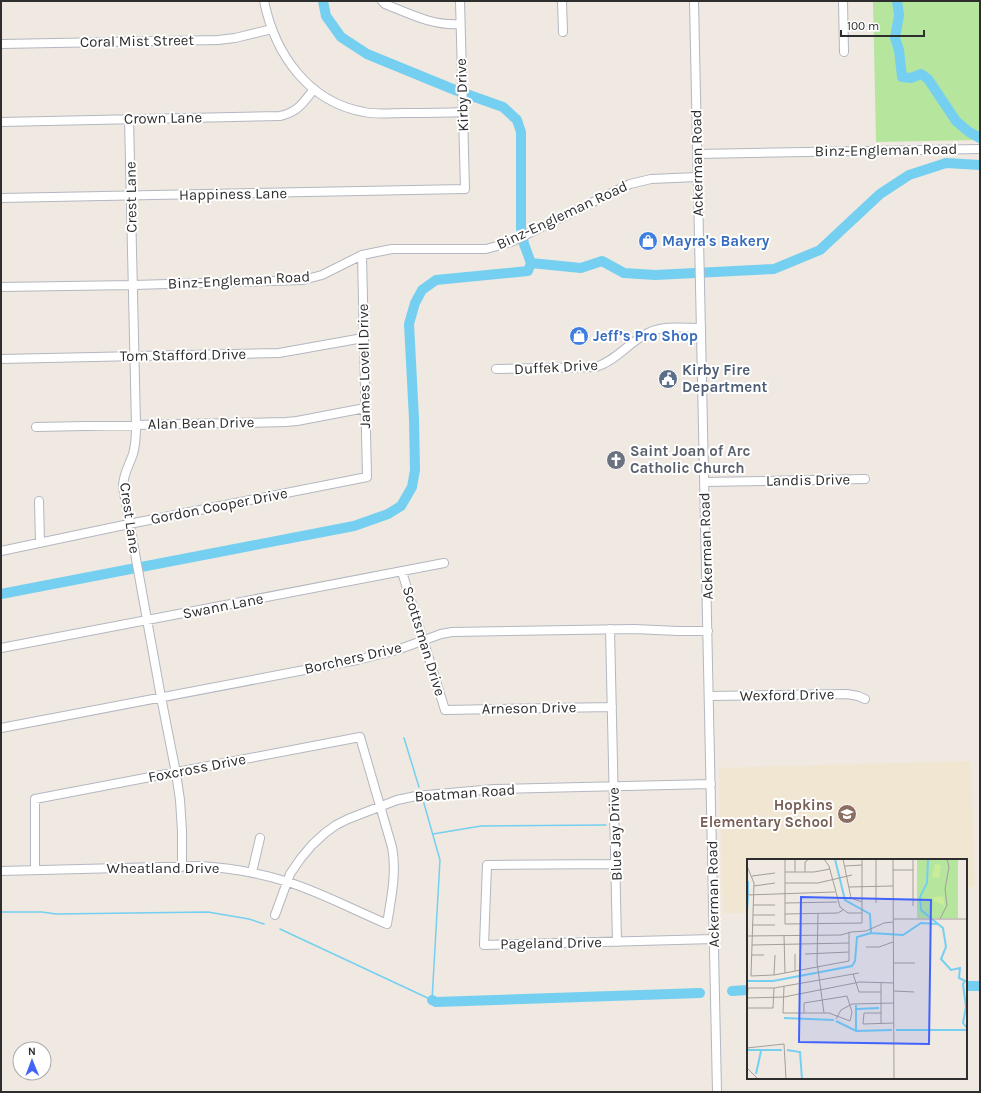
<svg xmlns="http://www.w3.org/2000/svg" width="981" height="1093" viewBox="0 0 981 1093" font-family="Karla,sans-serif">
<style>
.education{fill:#f0e6d1}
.green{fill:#b6e59e}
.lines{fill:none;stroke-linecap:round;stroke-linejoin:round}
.stream{stroke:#75cff0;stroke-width:1.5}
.river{stroke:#75cff0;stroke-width:10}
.minor-casing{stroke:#b4b7c1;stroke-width:10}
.minor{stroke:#fff;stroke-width:8}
.labels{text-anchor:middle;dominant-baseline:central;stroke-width:4;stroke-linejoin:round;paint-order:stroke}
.street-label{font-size:15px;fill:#2e2e2e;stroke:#fff}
.shop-label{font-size:15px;font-weight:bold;fill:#366cbe;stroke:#fff;text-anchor:start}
.service-label{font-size:15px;font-weight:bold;fill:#4e5e75;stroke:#fff;text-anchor:start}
.worship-label{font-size:15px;font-weight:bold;fill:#5b616d;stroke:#fff;text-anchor:start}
.education-label{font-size:15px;font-weight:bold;fill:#785e54;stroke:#fff;text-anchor:end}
.inset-river{fill:none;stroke:#75cff0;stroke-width:2}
.inset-road{fill:none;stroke:#a29e99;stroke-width:1}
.view{fill:#4264fb;fill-opacity:0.15;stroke:#4264fb;stroke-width:2}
.inset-edge{fill:none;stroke:#2e2e2e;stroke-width:2}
</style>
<rect width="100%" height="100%" fill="#efe9e1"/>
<path class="education" d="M 971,761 L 975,887 L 966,887 L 966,860 L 748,860 L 748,913 L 723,913 L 719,768 Z"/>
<path class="green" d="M 873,1 L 980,1 L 980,140 L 876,142 Z"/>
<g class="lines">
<path class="stream" d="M 404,738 L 419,787
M 433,834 L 481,826 L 606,825
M 1,912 L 42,912 L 56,914 L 208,912 L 249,919 L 264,924
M 280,929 L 432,1000 L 440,860 L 423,800"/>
<path class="river" d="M 323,1 L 326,16 L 341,37 L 367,54 L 455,90 L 503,107 L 517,120 L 521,132 L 521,228 L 524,244 L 531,263 L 581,268 L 602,261 L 624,273 L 655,275 L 774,269 L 820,250 L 880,194 L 909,175 L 946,163 L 980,165
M 897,1 L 899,15 L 895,38 L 899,50 L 902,77 L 911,78 L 921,74 L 928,79 L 956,121 L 969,132 L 980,138
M 1,594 L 354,526 L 388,514 L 401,506 L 412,487 L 415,470 L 414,419 L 409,324 L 415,303 L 422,290 L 436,280 L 528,271 L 531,263
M 966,986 L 980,986
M 732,991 L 748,990
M 432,1000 L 436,1002 L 700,993"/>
<g class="minor-casing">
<path id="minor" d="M 264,1 C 275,54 308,102 364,112 C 377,115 391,113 404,113 C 423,113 443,113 462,112
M 382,1 L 385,4 C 410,14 433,26 460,24
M 562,1 L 563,32
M 694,1 L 717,1092
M 843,1 L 844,52
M 1,44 L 218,40 L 235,38 L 272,29
M 129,119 L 136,425 C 136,434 136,444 133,454 C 129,466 123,474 123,487 L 161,697 L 176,773 L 180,800 L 182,831 L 182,867
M 1,122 L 280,116 C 298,112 303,103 314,89
M 697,154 L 980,149
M 1,198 L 465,189 L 460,1
M 1,287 L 133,285 L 303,280 L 322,275 L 362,255 L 392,249 L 486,249 L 511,242 L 630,184 L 651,179 L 697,177
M 1,359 L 279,353 L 363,338
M 496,369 L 596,367 C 617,360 629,342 648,333 C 663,325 684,328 701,328
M 36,427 L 286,422 L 297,421 L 365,408
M 704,482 L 865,479
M 39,501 L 40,543
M 1,551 L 129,524 L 367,477 L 362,255
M 402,572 L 445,710 L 612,707
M 610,629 L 617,942
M 1,648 L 444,563
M 709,696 L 847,694 L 858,696 L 865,699
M 1,728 L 357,660 L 397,650 L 441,634 L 452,632 L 634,629 L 678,631 L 708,631
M 616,864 L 487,865 L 484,945 L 714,939
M 1,871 L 201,866 C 230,868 260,873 288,882 C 322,893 354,910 387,924 C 391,899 397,872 392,847 L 360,737 L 35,799 L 35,870
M 252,872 L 260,838
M 275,915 L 290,874 L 301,858 L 312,845 L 325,833 L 336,825 L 348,819 L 397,800 L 416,796 L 494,789 L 711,784"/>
</g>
<use href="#minor" class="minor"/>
</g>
<defs>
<g id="shop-disc" transform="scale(1)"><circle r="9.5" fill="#3f7fe0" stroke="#fff"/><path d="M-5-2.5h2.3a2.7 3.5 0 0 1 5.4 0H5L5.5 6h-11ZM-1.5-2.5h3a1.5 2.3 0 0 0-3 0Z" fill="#fff"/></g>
<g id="civic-disc" transform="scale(1)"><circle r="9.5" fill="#5c6f8a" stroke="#fff"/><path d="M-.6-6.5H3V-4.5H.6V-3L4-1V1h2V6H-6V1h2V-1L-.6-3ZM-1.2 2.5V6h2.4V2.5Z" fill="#fff"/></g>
<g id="church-disc" transform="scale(1)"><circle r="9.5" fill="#6b7280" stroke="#fff"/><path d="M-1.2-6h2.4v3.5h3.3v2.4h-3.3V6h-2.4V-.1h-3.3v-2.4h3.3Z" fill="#fff"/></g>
<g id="school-disc" transform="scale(1)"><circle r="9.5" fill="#8d6e63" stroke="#fff"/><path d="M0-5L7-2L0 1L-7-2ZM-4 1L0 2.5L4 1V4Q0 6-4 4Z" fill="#fff"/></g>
</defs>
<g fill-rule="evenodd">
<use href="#shop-disc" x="648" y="241"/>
<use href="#shop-disc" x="579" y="336"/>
<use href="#civic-disc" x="668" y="379"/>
<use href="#church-disc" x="616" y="460"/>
<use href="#school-disc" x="847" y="814"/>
</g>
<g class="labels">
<g class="street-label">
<text transform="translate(137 41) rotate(-1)">Coral Mist Street</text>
<text transform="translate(462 95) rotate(-92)">Kirby Drive</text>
<text transform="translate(163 118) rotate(-1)">Crown Lane</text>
<text transform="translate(886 150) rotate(-1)">Binz-Engleman Road</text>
<text transform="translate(697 163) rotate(-91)">Ackerman Road</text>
<text transform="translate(233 194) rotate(-1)">Happiness Lane</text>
<text transform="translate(131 197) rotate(-91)">Crest Lane</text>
<text transform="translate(562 215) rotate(-25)">Binz-Engleman Road</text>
<text transform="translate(239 280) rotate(-3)">Binz-Engleman Road</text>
<text transform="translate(183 355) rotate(-1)">Tom Stafford Drive</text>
<text transform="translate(364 366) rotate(-91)">James Lovell Drive</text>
<text transform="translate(556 367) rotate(-3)">Duffek Drive</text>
<text transform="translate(201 423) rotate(-1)">Alan Bean Drive</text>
<text transform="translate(808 480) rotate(-1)">Landis Drive</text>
<text transform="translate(219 506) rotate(-11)">Gordon Cooper Drive</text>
<text transform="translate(130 518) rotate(82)">Crest Lane</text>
<text transform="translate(706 546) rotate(-92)">Ackerman Road</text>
<text transform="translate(223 606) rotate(-11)">Swann Lane</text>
<text transform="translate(424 641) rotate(73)">Scottsman Drive</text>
<text transform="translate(353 658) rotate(-13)">Borchers Drive</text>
<text transform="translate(787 695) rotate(-1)">Wexford Drive</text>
<text transform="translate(529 708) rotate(-1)">Arneson Drive</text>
<text transform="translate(197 768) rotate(-11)">Foxcross Drive</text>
<text transform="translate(465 793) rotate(-4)">Boatman Road</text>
<text transform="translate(615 834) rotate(-92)">Blue Jay Drive</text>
<text x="163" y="868">Wheatland Drive</text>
<text transform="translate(713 894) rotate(-91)">Ackerman Road</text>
<text transform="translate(551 943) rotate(-1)">Pageland Drive</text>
</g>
<g class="shop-label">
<text x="662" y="241">Mayra's Bakery</text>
<text x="593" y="336">Jeff’s Pro Shop</text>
</g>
<g class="service-label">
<text x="682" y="370">Kirby Fire<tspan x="682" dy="17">Department</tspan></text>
</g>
<g class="worship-label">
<text x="630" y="451">Saint Joan of Arc<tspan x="630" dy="17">Catholic Church</tspan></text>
</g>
<g class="education-label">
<text x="833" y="805">Hopkins<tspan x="833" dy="17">Elementary School</tspan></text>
</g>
</g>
<g transform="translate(747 859)">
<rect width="220" height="220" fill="#efe9e1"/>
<path d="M 170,0 L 211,0 L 211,59 L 170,59 Z" fill="#b6e59e"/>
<path d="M 188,5 L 194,6 L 192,19 L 185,18 ZM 196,37 L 198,47 L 187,42 L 186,38 Z" fill="#c9ec9a"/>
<path class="inset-river" d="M 88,0 L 98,41 L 123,55 L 124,74 L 156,76 L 174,64 L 190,65M 181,0 L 180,24 L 173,38 L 174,51 L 196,69 L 199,88 L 194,100 L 204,111 L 213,109 L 212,119 L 218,122 L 216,125 L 219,148 L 216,164 L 220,169M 1,22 L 1,36M 0,53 L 1,37M 0,122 L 26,122 L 105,107 L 108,102 L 110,78 L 124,74M 110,150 L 132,149M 37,159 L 87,161M 89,162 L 109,172 L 109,146M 149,171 L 220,171M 109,172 L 145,171M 0,191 L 35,191M 40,191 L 53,193 L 55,220M 9,215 L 14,192"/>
<path class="inset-road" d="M 38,0 L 38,65 L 115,64 L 115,0M 48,0 L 48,13M 77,0 L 82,7 L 93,48 L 101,54 L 115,54M 96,0 L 104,39 L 115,43M 129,0 L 129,44M 146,0 L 147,220M 166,0 L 166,47M 0,7 L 7,24 L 4,117 L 27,116 L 102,102 L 102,73M 98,7 L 115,6M 146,11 L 166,11M 38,13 L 67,13 L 83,10M 58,13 L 58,3 L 62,0M 5,17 L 28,14M 38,24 L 71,24 L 105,16M 7,27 L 28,24M 102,28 L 146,27M 0,36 L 88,33M 38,44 L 90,43M 6,46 L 28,46M 71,54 L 70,103 L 77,154M 38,55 L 91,54 L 96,51M 6,56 L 28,56M 146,60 L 220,60M 193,60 L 200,46 L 198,30 L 202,8 L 200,0M 5,66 L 28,66M 37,76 L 38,114M 0,77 L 94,76 L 104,73 L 119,72 L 137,64 L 146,63M 5,86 L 102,84M 119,88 L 132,88 L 146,83M 48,95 L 48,112M 58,95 L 102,93M 4,96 L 17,96M 147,104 L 168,104M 106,115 L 112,133 L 134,133M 27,116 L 28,96M 134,123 L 134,164M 37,127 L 36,154 L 82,154 L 103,162 L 105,153 L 100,137 L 57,144 L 57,154M 0,129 L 27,129 L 112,114M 147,132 L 167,133M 0,139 L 37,138 L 113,123 L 147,124M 0,145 L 1,129M 0,149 L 26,149 L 27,129M 134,154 L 117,154 L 116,165 L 147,164M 89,160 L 94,151 L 105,145 L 147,144M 0,189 L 37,185 L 39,220M 0,209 L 11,220"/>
<path class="view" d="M 54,38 L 184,41 L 182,185 L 52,183 Z"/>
<rect width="220" height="220" class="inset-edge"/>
</g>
<rect width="981" height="1093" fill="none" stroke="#2e2e2e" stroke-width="4"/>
<g transform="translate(32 1061) rotate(359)"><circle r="19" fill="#ffffff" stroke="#ababab"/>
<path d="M0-3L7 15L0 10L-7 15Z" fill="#4264fb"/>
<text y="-6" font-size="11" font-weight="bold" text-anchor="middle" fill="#2e2e2e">N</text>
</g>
<path d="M841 30v6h83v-6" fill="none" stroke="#2e2e2e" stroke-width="2"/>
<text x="847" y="30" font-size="12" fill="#2e2e2e" stroke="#ffffff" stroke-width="3" paint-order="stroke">100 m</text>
</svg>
